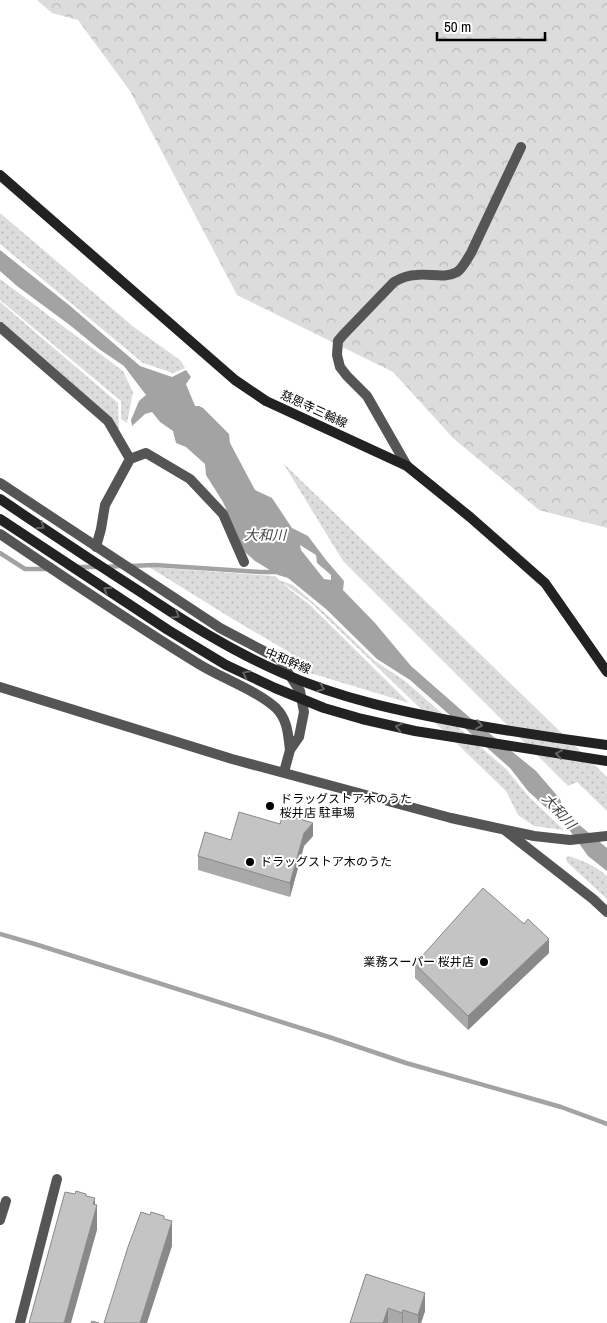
<svg xmlns="http://www.w3.org/2000/svg" width="607" height="1323" viewBox="0 0 607 1323" font-family="'Archivo Narrow','Noto Sans JP',sans-serif">
<style>
.grass{fill:url(#grass-dots)}
.forest{fill:url(#forest-crowns)}
.water{fill:#a3a3a3;fill-rule:evenodd}
.lines{fill:none;stroke-linecap:round;stroke-linejoin:round}
.stream{stroke:#a3a3a3;stroke-width:4.5}
.minor{stroke:#555;stroke-width:10}
.tertiary{stroke:#555;stroke-width:10}
.secondary{stroke:#222;stroke-width:10}
.secondary-bridge{stroke:#222;stroke-width:10}
.wall{fill:#a9a9a9}
.shaded-wall{fill:#898989}
.building{fill:#c4c4c4;stroke:#898989}
.oneway{stroke:#646464}
.poi-dot{fill:#000;stroke:#fff;stroke-width:2}
.labels{text-anchor:middle;dominant-baseline:central;stroke-width:4;stroke-linejoin:round;paint-order:stroke}
.street-label{font-size:12px;fill:#000;stroke:#fff}
.poi-label{font-size:12px;fill:#000;stroke:#fff;text-anchor:start}
.water-label{font-size:14px;font-style:italic;fill:#444;stroke:#fff}
</style>
<defs>
<pattern id="grass-dots" width="8" height="8" patternUnits="userSpaceOnUse" patternTransform="scale(1.25)"><rect width="8" height="8" fill="#dcdcdc"/><path d="M2 2h.1M6 6h.1" fill="none" stroke="#bbb" stroke-width="1.8" stroke-linecap="round"/></pattern>
<pattern id="forest-crowns" width="20" height="18" patternUnits="userSpaceOnUse" patternTransform="scale(1.25)"><rect width="20" height="18" fill="#dcdcdc"/><path d="M2 6a3 3 0 1 1 6 0M12 15a3 3 0 1 1 6 0" fill="none" stroke="#bbb"/></pattern>
</defs>
<rect width="100%" height="100%" fill="#fff"/>
<path class="grass" d="M 0,213 L 135,328 L 180,360 L 185,368 L 173,373 L 143,363 L 0,244 Z
M 0,279 L 123,371 L 133,392 L 127,423 L 121,419 L 121,401 L 0,300 Z
M 0,302 L 118,403 L 119,433 L 0,324 Z
M 283,463 L 607,777 L 607,811 L 577,782 L 568,786 L 343,561 Z
M 149,567 L 275,576 L 279,580 L 293,585 L 325,613 L 375,661 L 405,681 L 506,769 L 529,797 L 564,830 L 534,826 L 518,815 L 506,791 L 311,603 L 283,583 L 289,589 L 309,604 L 409,703 L 307,672 L 289,652 L 231,618 Z
M 568,856 C 582,860 596,866 607,876 L 607,899 L 567,862 L 566,859 Z"/>
<path class="forest" d="M 37,0 L 607,0 L 607,528 L 539,510 L 453,438 L 393,372 L 237,295 L 130,91 L 78,20 L 52,13 Z"/>
<path class="water" d="M 0,250 L 69,305 L 140,366 L 172,377 L 186,370 L 191,377 L 186,384 L 195,406 L 199,406 L 203,408 L 229,434 L 230,443 L 255,490 L 272,498 L 292,528 L 308,536 L 326,560 L 344,581 L 343,590 L 375,623 L 411,666 L 468,716 L 536,771 L 560,799 L 565,813 L 607,848 L 607,871 L 588,856 L 568,828 L 528,791 L 510,768 L 410,680 L 377,659 L 326,609 L 288,578 L 278,575 L 255,561 L 245,552 L 223,502 L 206,475 L 205,464 L 186,447 L 176,443 L 173,431 L 160,422 L 152,412 L 145,414 L 132,426 L 131,420 L 139,401 L 146,395 L 124,366 L 99,349 L 71,326 L 17,286 L 0,271 ZM 300,545 L 316,555 L 317,563 L 331,575 L 331,580 L 324,579 L 301,550 Z"/>
<g class="lines">
<path class="stream" d="M 0,553 L 25,569 L 47,569
M 129,566 L 155,565 L 261,572 L 276,572
M 77,567 L 97,567
M 104,567 L 122,566
M 0,934 L 38,945 L 332,1038 L 406,1063 L 561,1107 L 607,1124"/>
<path class="minor" d="M 0,327 L 108,421 L 130,459 L 105,505 L 101,529 L 96,547
M 130,459 L 146,453 L 190,479 L 223,514 L 244,562
M 407,466 L 367,396 L 347,376 L 340,367 L 337,355 L 338,341 L 343,335 L 394,282 C 401,278 408,275 416,275 C 429,273 445,279 457,272 C 463,268 467,259 471,253 L 521,147
M 0,483 L 220,628 L 279,659 L 300,691 L 304,712 L 299,737 L 290,750 L 284,772
M 0,534 C 65,578 130,622 197,663 C 221,678 256,690 276,708 C 288,720 288,735 290,750
M 506,831 L 593,899 L 607,912
M 0,1220 L 6,1201
M 20,1323 L 57,1179"/>
<path class="tertiary" d="M 0,687 L 232,759 L 451,818 L 534,836 L 570,840 L 607,836"/>
<path class="secondary" d="M 0,175 L 235,380 L 266,401 L 407,466 L 470,517 L 545,583 L 607,672"/>
<path class="secondary-bridge" d="M 0,499 C 46,530 92,561 139,591 C 184,621 230,650 280,672 C 340,699 404,712 469,724 C 515,732 561,739 607,745
M 0,519 L 168,630 L 226,665 L 275,688 L 324,708 L 362,719 L 415,731 L 607,761"/>
</g>
<path class="wall" d="M 313,836 L 304,846 L 290,897 L 198,870 L 198,856 L 231,840 Z
M 549,953 L 468,1030 L 415,978 L 415,964 Z
M 366,1274 L 425,1311 L 421,1323 L 350,1323 Z"/>
<path class="shaded-wall" d="M 313,823 L 313,836 L 304,846 L 290,897 L 290,883 L 304,833 Z
M 549,939 L 549,953 L 468,1030 L 468,1016 Z
M 95,1198 L 95,1210 L 97,1205 L 97,1230 L 71,1323 L 64,1323 Z
M 172,1221 L 172,1246 L 147,1323 L 140,1323 Z
M 425,1293 L 425,1311 L 421,1323 L 418,1323 L 418,1315 Z
M 388,1308 L 388,1323 L 383,1323 Z
M 403,1310 L 403,1323 L 402,1323 L 402,1313 Z"/>
<path class="building" d="M 239,812 L 280,824 L 283,814 L 313,823 L 304,833 L 290,883 L 198,856 L 205,832 L 231,840 Z
M 483,888 L 524,924 L 528,919 L 549,939 L 468,1016 L 415,964 Z
M 76,1191 L 86,1194 L 86,1196 L 95,1198 L 93,1204 L 97,1205 L 64,1323 L 29,1323 L 65,1192 L 75,1194 Z
M 141,1212 L 150,1215 L 151,1212 L 164,1216 L 164,1219 L 172,1221 L 140,1323 L 104,1323 L 128,1247 Z
M 366,1274 L 425,1293 L 418,1315 L 403,1310 L 402,1313 L 388,1308 L 383,1323 L 350,1323 Z
M 92,1321 L 99,1323 L 91,1323 Z"/>
<defs><path id="oneway-chevron" d="M-2-3.5L2.5 0L-2 3.5" fill="none" stroke-width="1.6" stroke-linecap="round" stroke-linejoin="round" transform="scale(1.25)"/></defs>
<g class="oneway">
<use href="#oneway-chevron" transform="translate(41 526) rotate(34)"/>
<use href="#oneway-chevron" transform="translate(107 590) rotate(-147)"/>
<use href="#oneway-chevron" transform="translate(176 615) rotate(32)"/>
<use href="#oneway-chevron" transform="translate(246 674) rotate(-154)"/>
<use href="#oneway-chevron" transform="translate(321 688) rotate(21)"/>
<use href="#oneway-chevron" transform="translate(479 725) rotate(10)"/>
<use href="#oneway-chevron" transform="translate(399 727) rotate(-167)"/>
<use href="#oneway-chevron" transform="translate(559 754) rotate(-172)"/>
</g>
<g class="poi-dot">
<circle cx="270" cy="806" r="5"/>
<circle cx="250" cy="862" r="5"/>
<circle cx="484" cy="962" r="5"/>
</g>
<g class="labels">
<g class="street-label">
<text transform="translate(314 409) rotate(25)">慈恩寺三輪線</text>
<text transform="translate(288 661) rotate(23)">中和幹線</text>
</g>
<g class="poi-label">
<text x="280" y="799">ドラッグストア木のうた<tspan x="280" dy="14">桜井店 駐車場</tspan></text>
<text x="260" y="862">ドラッグストア木のうた</text>
<text x="474" y="962" text-anchor="end">業務スーパー 桜井店</text>
</g>
<g class="water-label">
<text x="265" y="535">大和川</text>
<text transform="translate(559 811) rotate(48)">大和川</text>
</g>
</g>
<path d="M437 32v8h108v-8" fill="none" stroke="#000000" stroke-width="2.5"/>
<text x="444" y="32" font-size="15" fill="#000000" stroke="#ffffff" stroke-width="4" paint-order="stroke">50 m</text>
</svg>
